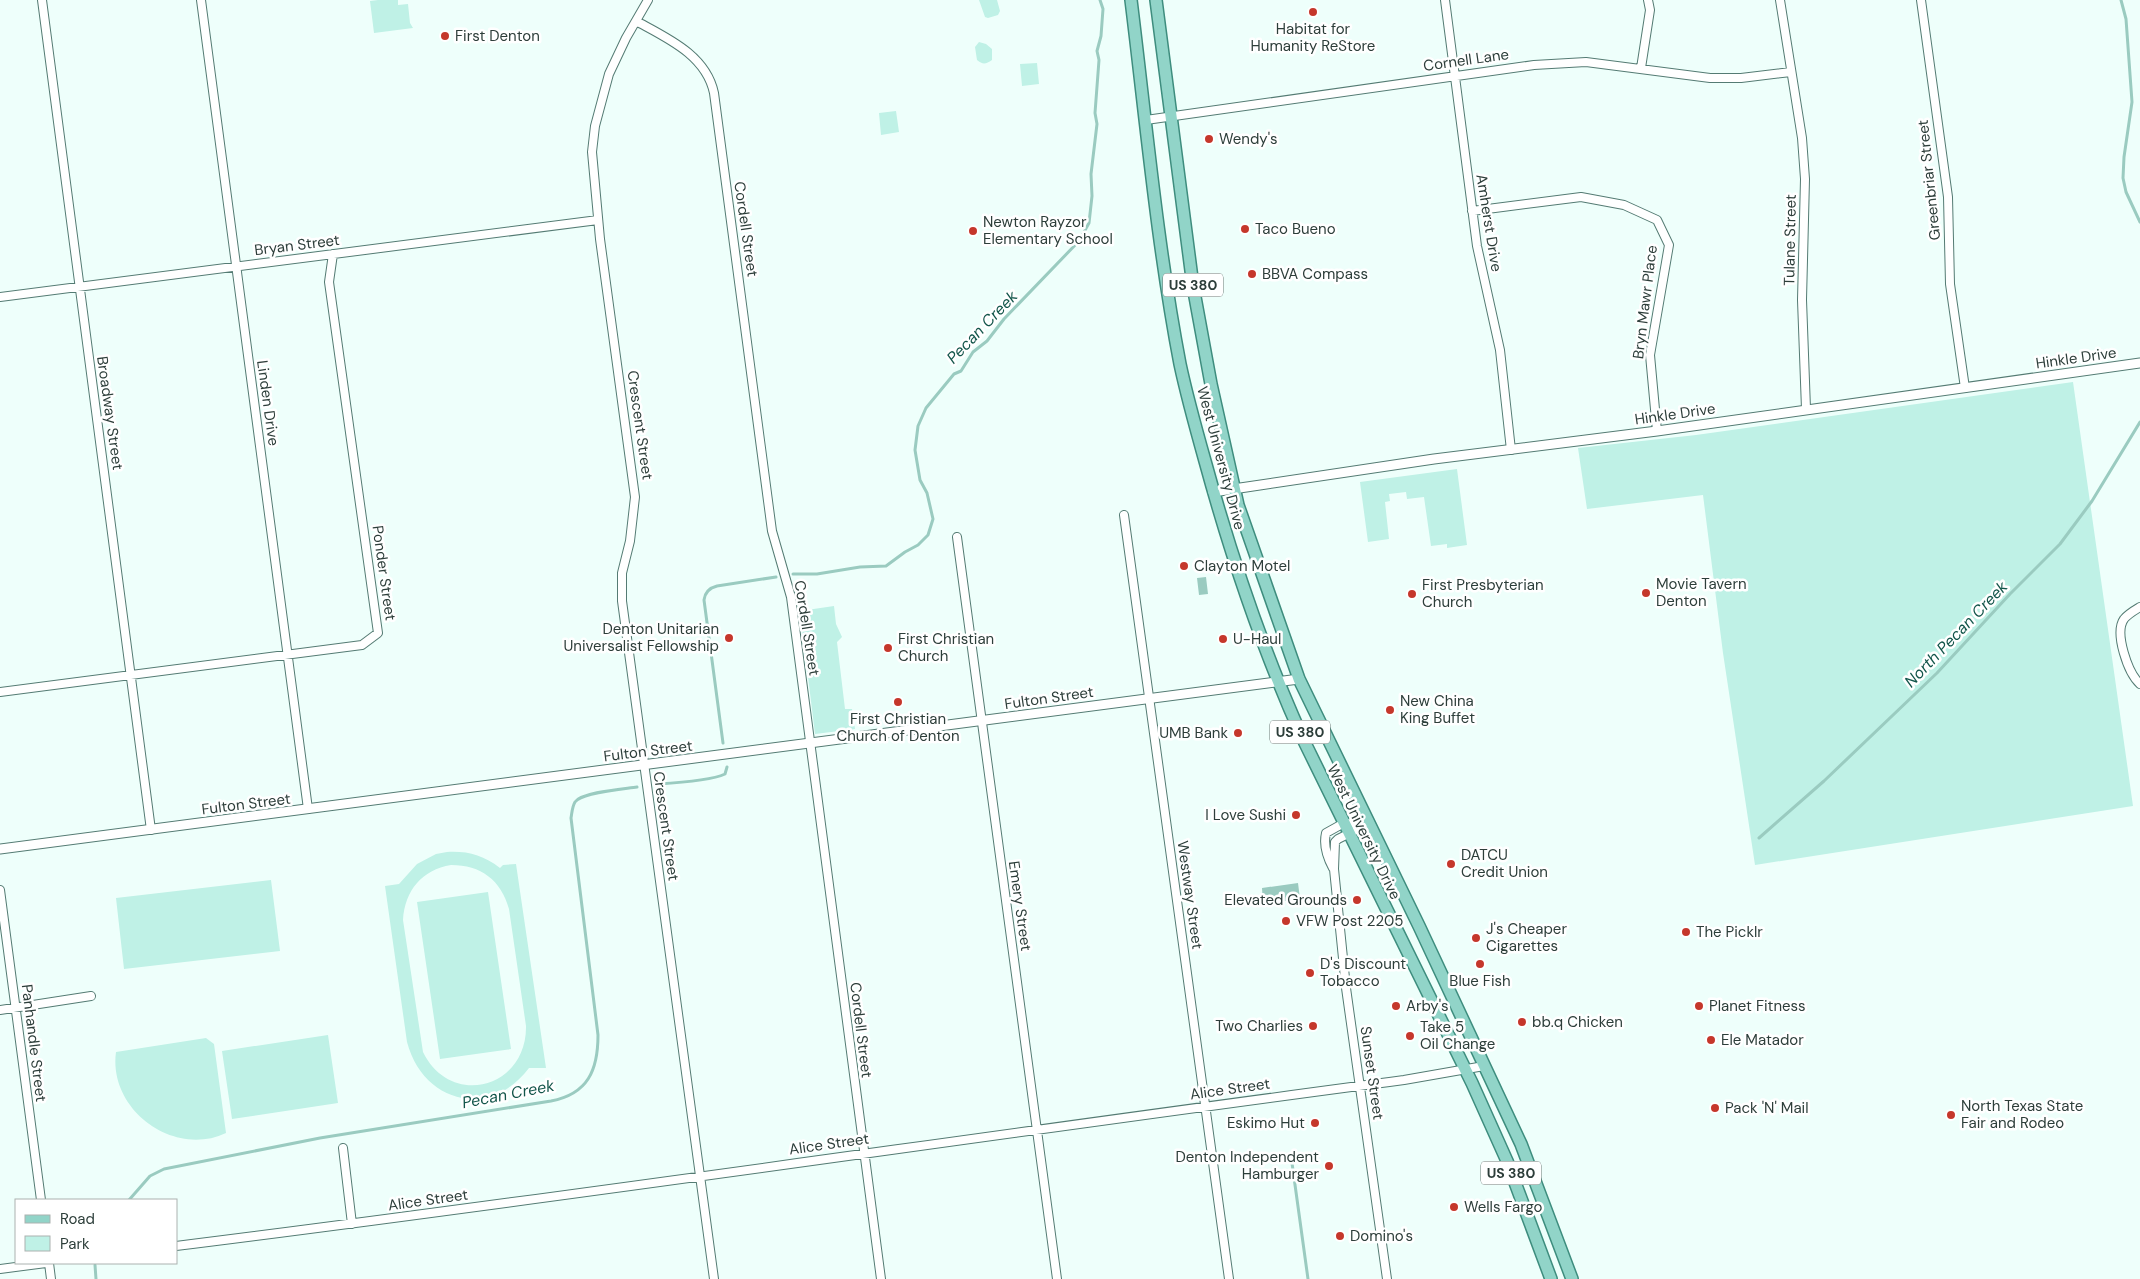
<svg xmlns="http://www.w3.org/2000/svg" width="2140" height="1279" viewBox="0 0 2140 1279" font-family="'DM Sans',sans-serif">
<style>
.green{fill:#bff1e6;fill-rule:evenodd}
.water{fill:#9acbc0}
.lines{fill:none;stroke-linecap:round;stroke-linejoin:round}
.stream{stroke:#9acbc0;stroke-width:3}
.minor-casing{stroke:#547b73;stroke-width:10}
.tertiary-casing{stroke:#547b73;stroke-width:11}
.primary-casing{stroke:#3e8d7e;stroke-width:14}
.minor{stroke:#fff;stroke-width:8}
.tertiary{stroke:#fff;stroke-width:9}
.primary{stroke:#91d4c8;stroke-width:11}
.poi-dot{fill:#c5372b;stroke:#fff;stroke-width:2}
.labels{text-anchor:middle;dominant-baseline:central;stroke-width:5;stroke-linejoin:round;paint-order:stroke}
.shield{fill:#fff;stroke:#6c7875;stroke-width:1}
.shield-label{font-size:14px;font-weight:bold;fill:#2d3e3a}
.poi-label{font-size:15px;fill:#2d3e3a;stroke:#fff;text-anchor:start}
.street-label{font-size:15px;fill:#2d3e3a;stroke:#fff}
.water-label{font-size:16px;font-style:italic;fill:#12554a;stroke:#fff}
</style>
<rect width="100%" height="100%" fill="#eefffb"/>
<path class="green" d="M 378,0 L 398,0 L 398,5 L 408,4 L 410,23 L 413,28 L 374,33 L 370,1 Z
M 979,0 L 997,0 L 1000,11 L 998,15 L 988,18 L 985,17 Z
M 979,42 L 986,44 L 992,49 L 992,60 C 986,64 983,65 977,60 L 975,47 Z
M 1037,63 L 1039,84 L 1022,86 L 1020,64 Z
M 896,111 L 899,132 L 881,135 L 879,113 Z
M 2073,382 L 2133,806 L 1755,865 L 1723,653 L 1703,495 L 1587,509 L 1578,448 L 1696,435 Z
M 1457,469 L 1467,545 L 1447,548 L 1447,544 L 1431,546 L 1424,497 L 1407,499 L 1406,492 L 1389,494 L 1390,501 L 1385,502 L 1389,539 L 1368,542 L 1360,482 Z
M 834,606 L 836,624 L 842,637 L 837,642 L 845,709 L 852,709 L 855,729 L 815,734 L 800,611 Z
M 447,852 C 468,851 483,855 500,868 L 503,865 L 516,864 L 546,1068 L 529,1068 C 490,1120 423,1103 407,1042 L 385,886 L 399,884 L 417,864 L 436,854 ZM 451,865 C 481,865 501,880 509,909 L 526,1026 C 527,1088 451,1109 423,1052 L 403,920 C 405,890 422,870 451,865 Z
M 271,880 L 280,951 L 124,969 L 116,898 Z
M 488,892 L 511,1049 L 440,1059 L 417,902 Z
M 328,1035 L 338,1103 L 232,1119 L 222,1051 Z
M 206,1038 L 214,1044 L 226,1133 C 174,1158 108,1110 116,1052 Z"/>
<path class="water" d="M 1206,577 L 1208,594 L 1199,595 L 1197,578 Z
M 1298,883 L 1300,899 L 1263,904 L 1262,888 Z"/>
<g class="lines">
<path class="stream" d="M 2121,0 L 2126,19 L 2132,102 L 2124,157 L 2123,178 L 2126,192 L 2140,222
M 793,574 L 817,574 L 860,567 L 886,566 L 905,552 L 918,545 L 928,535 L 933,519 L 927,493 L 920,480 L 915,450 L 918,426 L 926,408 L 954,374 L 961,371 L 973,352 L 987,341 L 1004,319 L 1079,241 L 1089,223 L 1092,196 L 1091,174 L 1097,124 L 1095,113 L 1099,60 L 1097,51 L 1101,36 L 1103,9 L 1100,0
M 723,743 L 704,600 C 705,592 709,588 717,586 L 776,577
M 658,784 C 675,783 710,781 725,774 L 727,767
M 1759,838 L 1824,781 L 1937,673 L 2010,594 L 2060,544 L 2092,501 L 2140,422
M 1299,1158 L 1294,1159 L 1292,1163 L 1308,1279
M 129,1200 L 150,1176 L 164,1169 L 320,1138 L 551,1101 C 588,1094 598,1070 598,1035 L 571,818 C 572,813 572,807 575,802 C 582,792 624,789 637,787
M 95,1265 L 96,1279"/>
<g class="minor-casing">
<path id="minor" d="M 42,0 L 151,830
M 201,0 L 308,809
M 648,0 L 626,38 L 609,74 L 595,126 L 592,152 L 600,239 L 635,497 L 630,541 L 622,573 L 622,601 L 714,1279
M 1445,0 L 1477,246 L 1500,350 L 1511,450
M 1780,0 L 1802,138 L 1805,179 L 1802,300 L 1806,409
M 1921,0 L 1948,197 L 1950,284 L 1965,388
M 636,21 C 667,38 706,55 714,93 L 772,531 L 791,597 L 881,1279
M 1641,68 L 1650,10 L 1648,0
M 1146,120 L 1534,65 L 1586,62 L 1710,78 L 1741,78 L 1791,72
M 1472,211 L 1581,197 L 1624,205 L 1657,220 L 1669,245 L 1650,355 L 1657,431
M 0,297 L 598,220
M 1124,515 L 1229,1279
M 957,537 L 1057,1279
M 2140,607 C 2135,610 2128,614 2124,619 C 2114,633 2128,673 2140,684
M 0,692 L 362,645 L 378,633 L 329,282 L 333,254
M 1368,824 L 1338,839 L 1335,842 L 1334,869 L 1346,988 L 1387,1279
M 1333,868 C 1327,857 1323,846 1326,833 L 1344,823 L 1365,824
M 0,890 L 41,1200
M 0,1010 L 91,996
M 343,1148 L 352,1224
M 176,1246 C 586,1195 994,1134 1404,1080 L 1484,1066
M 49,1263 L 51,1279
M 0,1269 L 46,1263"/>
</g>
<g class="tertiary-casing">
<path id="tertiary" d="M 1213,492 L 1434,459 L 1657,431 L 2140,363
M 0,849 L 1299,679"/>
</g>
<g class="primary-casing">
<path id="primary" d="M 1131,0 C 1146,121 1157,244 1180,364 C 1187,397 1196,429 1205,461 C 1231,556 1262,649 1303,739 L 1472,1083 L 1507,1161 L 1551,1279
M 1156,0 L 1193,286 L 1211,384 L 1238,505 L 1299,679 L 1419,926 L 1521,1144 L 1572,1279"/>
</g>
<use href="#minor" class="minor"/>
<use href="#tertiary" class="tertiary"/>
<use href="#primary" class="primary"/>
</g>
<g class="poi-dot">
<circle cx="1313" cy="12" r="5"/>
<circle cx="445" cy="36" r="5"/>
<circle cx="1209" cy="139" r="5"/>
<circle cx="1245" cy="229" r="5"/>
<circle cx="973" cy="231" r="5"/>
<circle cx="1252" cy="274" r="5"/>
<circle cx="1184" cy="566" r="5"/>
<circle cx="1646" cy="593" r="5"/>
<circle cx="1412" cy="594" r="5"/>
<circle cx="729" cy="638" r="5"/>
<circle cx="1223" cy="639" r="5"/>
<circle cx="888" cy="648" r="5"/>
<circle cx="898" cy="702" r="5"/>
<circle cx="1390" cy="710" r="5"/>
<circle cx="1238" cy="733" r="5"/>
<circle cx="1296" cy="815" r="5"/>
<circle cx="1451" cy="864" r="5"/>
<circle cx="1357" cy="900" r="5"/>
<circle cx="1286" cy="921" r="5"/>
<circle cx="1686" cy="932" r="5"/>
<circle cx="1476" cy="938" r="5"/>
<circle cx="1480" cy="964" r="5"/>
<circle cx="1310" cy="973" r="5"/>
<circle cx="1396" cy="1006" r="5"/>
<circle cx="1699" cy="1006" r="5"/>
<circle cx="1522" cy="1022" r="5"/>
<circle cx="1313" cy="1026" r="5"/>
<circle cx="1410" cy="1036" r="5"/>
<circle cx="1711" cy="1040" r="5"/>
<circle cx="1715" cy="1108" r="5"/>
<circle cx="1951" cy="1115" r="5"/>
<circle cx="1315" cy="1123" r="5"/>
<circle cx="1329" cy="1166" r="5"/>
<circle cx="1454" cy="1207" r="5"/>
<circle cx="1340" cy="1236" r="5"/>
</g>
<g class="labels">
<g class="shield">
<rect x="1163" y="273.5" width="60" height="23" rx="4"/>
<rect x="1270" y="720.5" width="60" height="23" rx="4"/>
<rect x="1481" y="1161.5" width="60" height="23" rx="4"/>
</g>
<g class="shield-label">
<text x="1193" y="285">US 380</text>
<text x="1300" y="732">US 380</text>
<text x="1511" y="1173">US 380</text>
</g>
<g class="poi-label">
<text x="1313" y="29" text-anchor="middle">Habitat for<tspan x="1313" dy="17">Humanity ReStore</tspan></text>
<text x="455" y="36">First Denton</text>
<text x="1219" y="139">Wendy's</text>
<text x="983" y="222">Newton Rayzor<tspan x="983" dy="17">Elementary School</tspan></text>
<text x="1255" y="229">Taco Bueno</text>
<text x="1262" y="274">BBVA Compass</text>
<text x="1194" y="566">Clayton Motel</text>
<text x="1656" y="584">Movie Tavern<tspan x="1656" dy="17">Denton</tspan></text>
<text x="1422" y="585">First Presbyterian<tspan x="1422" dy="17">Church</tspan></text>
<text x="719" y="629" text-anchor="end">Denton Unitarian<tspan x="719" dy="17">Universalist Fellowship</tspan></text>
<text x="898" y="639">First Christian<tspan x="898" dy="17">Church</tspan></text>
<text x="1233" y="639">U-Haul</text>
<text x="1400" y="701">New China<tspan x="1400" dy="17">King Buffet</tspan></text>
<text x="898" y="719" text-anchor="middle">First Christian<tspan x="898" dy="17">Church of Denton</tspan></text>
<text x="1228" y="733" text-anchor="end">UMB Bank</text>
<text x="1286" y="815" text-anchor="end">I Love Sushi</text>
<text x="1461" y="855">DATCU<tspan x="1461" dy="17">Credit Union</tspan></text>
<text x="1347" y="900" text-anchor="end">Elevated Grounds</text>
<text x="1296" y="921">VFW Post 2205</text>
<text x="1486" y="929">J's Cheaper<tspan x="1486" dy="17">Cigarettes</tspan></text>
<text x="1696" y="932">The Picklr</text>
<text x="1320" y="964">D's Discount<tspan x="1320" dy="17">Tobacco</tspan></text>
<text x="1480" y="981" text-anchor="middle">Blue Fish</text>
<text x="1406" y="1006">Arby's</text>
<text x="1709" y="1006">Planet Fitness</text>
<text x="1532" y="1022">bb.q Chicken</text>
<text x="1303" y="1026" text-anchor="end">Two Charlies</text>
<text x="1420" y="1027">Take 5<tspan x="1420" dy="17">Oil Change</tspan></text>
<text x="1721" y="1040">Ele Matador</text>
<text x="1961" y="1106">North Texas State<tspan x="1961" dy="17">Fair and Rodeo</tspan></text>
<text x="1725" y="1108">Pack 'N' Mail</text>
<text x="1305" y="1123" text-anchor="end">Eskimo Hut</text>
<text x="1319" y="1157" text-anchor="end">Denton Independent<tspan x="1319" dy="17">Hamburger</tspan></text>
<text x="1464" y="1207">Wells Fargo</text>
<text x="1350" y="1236">Domino's</text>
</g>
<g class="street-label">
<text transform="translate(1466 60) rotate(-8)">Cornell Lane</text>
<text transform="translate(1929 180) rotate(-96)">Greenbriar Street</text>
<text transform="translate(1489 223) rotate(81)">Amherst Drive</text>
<text transform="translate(746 229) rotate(82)">Cordell Street</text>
<text transform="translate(1790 240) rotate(-89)">Tulane Street</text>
<text transform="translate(297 245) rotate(-7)">Bryan Street</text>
<text transform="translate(1645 302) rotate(-83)">Bryn Mawr Place</text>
<text transform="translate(2076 358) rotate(-8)">Hinkle Drive</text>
<text transform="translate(268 403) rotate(82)">Linden Drive</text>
<text transform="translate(110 413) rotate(82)">Broadway Street</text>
<text transform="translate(1675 414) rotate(-8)">Hinkle Drive</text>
<text transform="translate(640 425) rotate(82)">Crescent Street</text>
<text transform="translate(1221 458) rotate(75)">West University Drive</text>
<text transform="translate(384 573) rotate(82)">Ponder Street</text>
<text transform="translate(807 628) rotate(81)">Cordell Street</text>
<text transform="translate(1049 698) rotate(-8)">Fulton Street</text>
<text transform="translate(648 751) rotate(-7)">Fulton Street</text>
<text transform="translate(246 804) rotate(-7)">Fulton Street</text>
<text transform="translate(666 826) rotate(82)">Crescent Street</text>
<text transform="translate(1364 832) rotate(64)">West University Drive</text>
<text transform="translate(1190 895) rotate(82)">Westway Street</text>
<text transform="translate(1020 906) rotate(82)">Emery Street</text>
<text transform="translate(861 1030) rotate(83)">Cordell Street</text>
<text transform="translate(34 1043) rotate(83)">Panhandle Street</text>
<text transform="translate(1372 1073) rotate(82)">Sunset Street</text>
<text transform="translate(1230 1089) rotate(-8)">Alice Street</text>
<text transform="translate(829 1144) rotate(-8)">Alice Street</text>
<text transform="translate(428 1200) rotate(-8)">Alice Street</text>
</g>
<g class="water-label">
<text transform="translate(982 327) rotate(-46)">Pecan Creek</text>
<text transform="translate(1956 634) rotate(-46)">North Pecan Creek</text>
<text transform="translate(508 1094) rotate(-11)">Pecan Creek</text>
</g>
</g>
<rect x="15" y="1199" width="162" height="65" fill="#ffffff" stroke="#abb2b0"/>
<rect x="25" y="1215" width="25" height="8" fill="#91d4c8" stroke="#abb2b0"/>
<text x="60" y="1224" font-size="15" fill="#2d3e3a">Road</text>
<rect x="25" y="1236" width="25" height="15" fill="#bff1e6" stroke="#abb2b0"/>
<text x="60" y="1249" font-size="15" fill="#2d3e3a">Park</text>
</svg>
